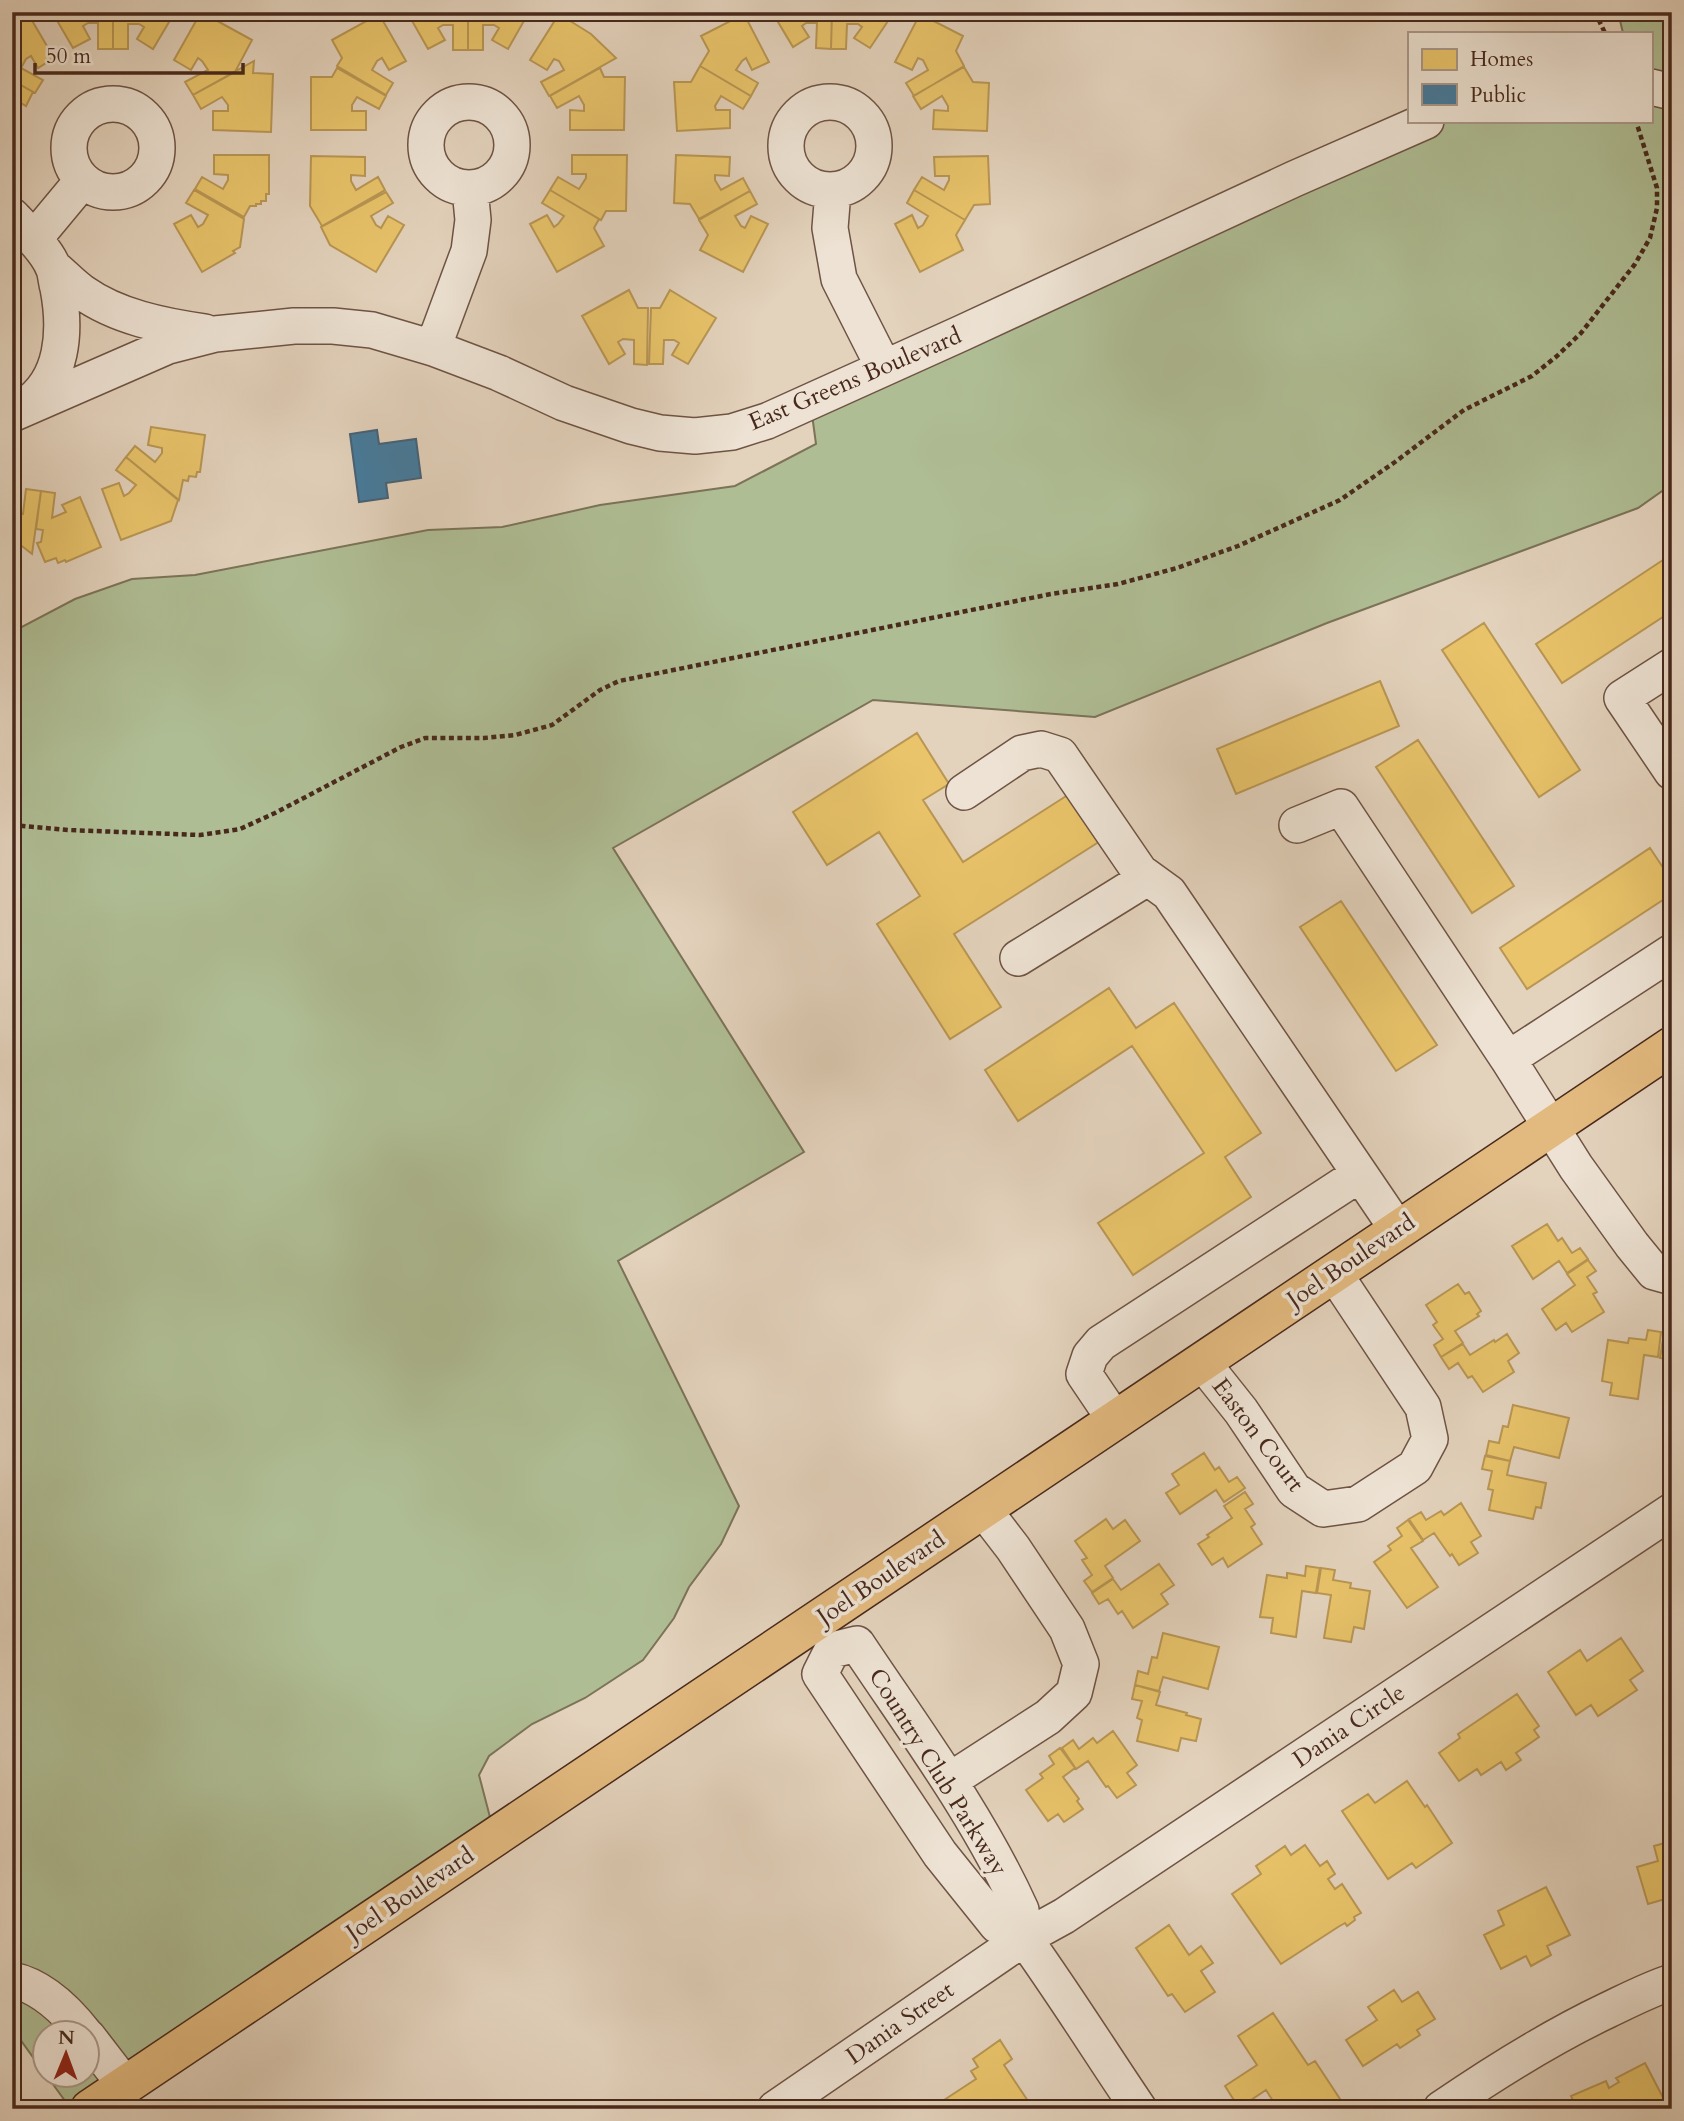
<svg xmlns="http://www.w3.org/2000/svg" width="1684" height="2121" viewBox="0 0 1684 2121" font-family="Cardo,serif">
<style>
.green{fill:#afbd94;stroke:#7c7358;stroke-width:2}
.homes{fill:#e9c46a;stroke:#b99653;stroke-width:2}
.public{fill:#457b9d;stroke:#466276;stroke-width:2}
.lines{fill:none;stroke-linecap:round;stroke-linejoin:round}
.minor-casing{stroke:#6f5344;stroke-width:38}
.major-casing{stroke:#48291c;stroke-width:41}
.path{stroke:#48291c;stroke-width:4.5;stroke-dasharray:5 3.5;stroke-linecap:butt}
.minor{stroke:#ede2d3;stroke-width:35}
.major{stroke:#e2b97e;stroke-width:38}
.labels{text-anchor:middle;dominant-baseline:central;stroke-width:7;stroke-linejoin:round;paint-order:stroke}
.street-label{font-size:24px;fill:#48291c;stroke:#ede2d3}
</style>
<rect width="100%" height="100%" fill="#e3d2bc"/>
<filter id="stains"><feTurbulence type="fractalNoise" baseFrequency=".00286" numOctaves="4"/><feColorMatrix values="0 0 0 0 .2 0 0 0 0 .09 0 0 0 0 .02 0 0 0 .5 -.17"/></filter>
<radialGradient id="worn" r=".72"><stop offset=".6" stop-color="#630" stop-opacity="0"/><stop offset="1" stop-color="#630" stop-opacity=".3"/></radialGradient>
<path class="green" d="M 1618,12 L 1672,12 L 1672,484 L 1638,508 L 1327,623 L 1095,717 L 873,700 L 613,848 L 804,1152 L 618,1261 L 739,1506 L 721,1544 L 689,1587 L 674,1618 L 643,1660 L 585,1698 L 532,1724 L 489,1756 L 479,1775 L 491,1821 L 68,2105 L 47,2076 L 88,2076 L 88,2034 L 46,2034 L 45,2074 L 12,2028 L 12,632 L 75,599 L 132,579 L 195,575 L 428,530 L 502,527 L 600,505 L 735,486 L 816,444 L 811,407 L 1418,121 L 1651,121 L 1651,33 L 1623,33 Z"/>
<path class="homes" d="M 25,12 L 27,12 L 54,58 L 38,68 L 31,56 L 26,59 L 21,68 L 43,80 L 35,93 L 12,80 L 12,20 Z
M 52,12 L 113,12 L 113,49 L 98,49 L 98,23 L 88,23 L 83,26 L 90,39 L 73,48 Z
M 113,12 L 175,12 L 153,49 L 137,39 L 144,27 L 139,24 L 128,24 L 128,49 L 113,49 Z
M 201,12 L 252,40 L 235,72 L 193,95 L 185,82 L 208,70 L 202,61 L 198,58 L 191,70 L 174,60 Z
M 407,12 L 468,12 L 468,50 L 453,50 L 453,25 L 443,25 L 438,28 L 445,40 L 428,49 Z
M 468,12 L 529,12 L 508,49 L 492,40 L 499,28 L 494,25 L 483,25 L 483,50 L 468,50 Z
M 772,12 L 832,12 L 831,49 L 816,48 L 817,23 L 806,23 L 802,26 L 809,37 L 793,47 Z
M 832,12 L 894,12 L 870,48 L 854,38 L 862,27 L 858,24 L 847,24 L 846,49 L 831,49 Z
M 379,14 L 406,61 L 389,70 L 382,58 L 377,61 L 372,70 L 393,83 L 386,95 L 337,66 L 342,58 L 332,40 Z
M 559,14 L 591,34 L 616,58 L 549,96 L 541,82 L 564,70 L 559,61 L 554,59 L 547,70 L 530,60 Z
M 744,14 L 769,62 L 752,70 L 746,58 L 742,61 L 736,70 L 758,83 L 751,96 L 700,66 L 709,51 L 701,36 Z
M 920,14 L 963,36 L 956,51 L 964,66 L 914,96 L 906,83 L 928,70 L 923,60 L 918,58 L 912,70 L 895,62 Z
M 254,61 L 253,73 L 273,74 L 271,132 L 213,130 L 213,111 L 228,111 L 228,105 L 222,97 L 201,109 L 193,95 Z
M 700,66 L 751,96 L 743,109 L 721,96 L 715,106 L 716,110 L 730,110 L 730,128 L 677,131 L 674,82 L 691,82 Z
M 964,67 L 973,82 L 989,83 L 987,131 L 933,129 L 934,110 L 948,111 L 948,106 L 942,96 L 921,109 L 913,96 Z
M 337,68 L 386,96 L 379,109 L 357,97 L 352,105 L 352,111 L 366,111 L 366,130 L 311,130 L 311,77 L 332,77 Z
M 600,68 L 604,77 L 625,77 L 624,130 L 570,130 L 570,110 L 584,111 L 584,105 L 579,96 L 557,108 L 550,96 Z
M 12,80 L 33,92 L 26,106 L 12,98 Z
M 214,155 L 269,155 L 269,194 L 266,194 L 266,201 L 261,201 L 261,204 L 256,204 L 256,206 L 250,206 L 244,217 L 195,189 L 202,177 L 223,189 L 228,180 L 228,175 L 214,174 Z
M 572,155 L 627,155 L 626,211 L 606,211 L 601,220 L 550,190 L 558,177 L 579,189 L 586,178 L 586,174 L 572,174 Z
M 676,155 L 730,157 L 729,176 L 715,175 L 715,180 L 721,190 L 743,178 L 750,191 L 699,219 L 690,204 L 674,203 Z
M 311,156 L 365,157 L 365,176 L 351,175 L 351,181 L 356,190 L 378,177 L 385,190 L 322,226 L 310,206 Z
M 988,156 L 990,204 L 974,205 L 965,220 L 914,190 L 922,177 L 944,190 L 949,180 L 949,176 L 935,176 L 934,157 Z
M 194,190 L 244,219 L 240,247 L 233,251 L 235,253 L 202,272 L 174,224 L 191,215 L 198,227 L 203,224 L 208,215 L 186,203 Z
M 550,190 L 599,219 L 594,228 L 604,246 L 557,272 L 530,224 L 547,215 L 554,227 L 558,224 L 564,216 L 542,203 Z
M 914,190 L 965,220 L 956,235 L 963,250 L 920,272 L 895,224 L 912,215 L 918,228 L 923,225 L 928,216 L 907,203 Z
M 750,191 L 757,204 L 735,216 L 741,226 L 745,228 L 751,216 L 768,224 L 743,272 L 700,250 L 708,235 L 699,220 Z
M 386,192 L 393,203 L 371,216 L 376,225 L 381,228 L 388,216 L 404,225 L 376,272 L 330,245 L 321,227 Z
M 629,290 L 638,308 L 648,308 L 647,365 L 634,364 L 634,340 L 623,339 L 618,342 L 625,354 L 609,364 L 582,316 Z
M 670,290 L 716,318 L 688,364 L 672,355 L 679,343 L 674,340 L 664,340 L 663,364 L 649,364 L 651,308 L 660,308 Z
M 151,427 L 205,435 L 200,472 L 197,472 L 196,477 L 189,476 L 188,481 L 183,480 L 179,500 L 126,457 L 135,446 L 155,462 L 162,453 L 162,448 L 148,445 Z
M 126,457 L 178,500 L 171,521 L 121,540 L 102,489 L 119,483 L 124,496 L 129,493 L 136,485 L 116,470 Z
M 26,489 L 41,491 L 32,554 L 18,543 L 12,548 L 12,512 L 23,514 Z
M 41,491 L 55,493 L 52,518 L 66,512 L 62,505 L 80,497 L 101,547 L 66,562 L 65,560 L 58,563 L 56,558 L 45,562 L 37,543 L 41,542 L 43,530 L 36,529 Z
M 1672,554 L 1672,611 L 1562,683 L 1536,644 Z
M 1484,623 L 1580,770 L 1539,797 L 1442,650 Z
M 1380,681 L 1399,726 L 1236,794 L 1217,749 Z
M 917,733 L 949,784 L 923,800 L 963,862 L 1074,791 L 1105,838 L 954,934 L 1001,1007 L 950,1039 L 877,924 L 920,896 L 879,832 L 827,865 L 793,812 Z
M 1418,740 L 1514,886 L 1472,913 L 1376,767 Z
M 1650,848 L 1672,881 L 1672,894 L 1527,989 L 1500,948 Z
M 1341,901 L 1437,1045 L 1396,1071 L 1300,927 Z
M 1109,988 L 1136,1028 L 1174,1003 L 1261,1133 L 1225,1157 L 1251,1197 L 1133,1275 L 1098,1223 L 1204,1153 L 1132,1046 L 1018,1121 L 985,1070 Z
M 1547,1224 L 1558,1241 L 1562,1238 L 1572,1253 L 1580,1248 L 1588,1259 L 1567,1273 L 1559,1261 L 1533,1279 L 1512,1246 Z
M 1588,1260 L 1596,1271 L 1587,1277 L 1597,1292 L 1593,1294 L 1604,1312 L 1572,1332 L 1566,1323 L 1556,1330 L 1542,1309 L 1575,1285 L 1567,1274 Z
M 1458,1284 L 1465,1294 L 1469,1292 L 1481,1311 L 1477,1314 L 1479,1316 L 1455,1331 L 1463,1343 L 1441,1357 L 1434,1345 L 1443,1339 L 1433,1325 L 1437,1322 L 1426,1305 Z
M 1648,1330 L 1661,1332 L 1658,1357 L 1644,1355 L 1638,1399 L 1610,1395 L 1612,1383 L 1602,1381 L 1608,1340 L 1628,1343 L 1629,1338 L 1646,1340 Z
M 1664,1333 L 1672,1334 L 1672,1360 L 1660,1358 Z
M 1507,1334 L 1519,1353 L 1508,1361 L 1514,1372 L 1483,1392 L 1472,1376 L 1468,1378 L 1458,1363 L 1449,1369 L 1441,1357 L 1463,1344 L 1470,1355 L 1494,1340 L 1495,1342 Z
M 1513,1405 L 1569,1418 L 1559,1458 L 1514,1447 L 1510,1461 L 1486,1455 L 1489,1441 L 1499,1443 L 1503,1426 L 1508,1427 Z
M 1204,1453 L 1215,1470 L 1219,1467 L 1229,1482 L 1237,1477 L 1245,1488 L 1224,1502 L 1216,1490 L 1180,1514 L 1166,1493 L 1179,1485 L 1172,1474 Z
M 1485,1456 L 1510,1461 L 1507,1475 L 1546,1483 L 1541,1508 L 1536,1507 L 1533,1519 L 1489,1510 L 1493,1490 L 1488,1489 L 1492,1471 L 1482,1469 Z
M 1245,1492 L 1253,1504 L 1245,1509 L 1255,1524 L 1251,1527 L 1262,1544 L 1228,1567 L 1223,1558 L 1212,1565 L 1198,1544 L 1209,1537 L 1207,1535 L 1232,1518 L 1224,1506 Z
M 1461,1503 L 1481,1536 L 1471,1542 L 1478,1553 L 1459,1565 L 1452,1554 L 1450,1556 L 1434,1533 L 1423,1540 L 1409,1519 L 1421,1512 L 1426,1520 L 1441,1511 L 1444,1515 Z
M 1106,1519 L 1113,1529 L 1125,1520 L 1140,1541 L 1105,1566 L 1113,1578 L 1092,1592 L 1084,1581 L 1092,1575 L 1082,1560 L 1087,1558 L 1075,1541 Z
M 1408,1520 L 1423,1541 L 1411,1548 L 1438,1587 L 1407,1608 L 1374,1562 L 1391,1550 L 1388,1546 L 1402,1536 L 1397,1528 Z
M 1159,1564 L 1174,1585 L 1161,1594 L 1168,1604 L 1133,1628 L 1122,1611 L 1118,1614 L 1108,1599 L 1099,1604 L 1092,1593 L 1113,1579 L 1121,1590 Z
M 1306,1566 L 1320,1568 L 1316,1593 L 1302,1591 L 1296,1637 L 1271,1633 L 1273,1618 L 1260,1617 L 1267,1575 L 1287,1578 L 1287,1573 L 1305,1576 Z
M 1321,1568 L 1335,1570 L 1333,1580 L 1351,1583 L 1350,1588 L 1370,1591 L 1364,1629 L 1354,1627 L 1351,1642 L 1324,1638 L 1331,1595 L 1317,1593 Z
M 1163,1633 L 1219,1647 L 1208,1689 L 1163,1677 L 1159,1691 L 1135,1685 L 1138,1671 L 1148,1674 L 1152,1657 L 1157,1658 Z
M 1621,1638 L 1643,1671 L 1630,1680 L 1637,1690 L 1598,1716 L 1591,1705 L 1576,1715 L 1548,1672 L 1580,1650 L 1587,1661 Z
M 1135,1685 L 1160,1692 L 1156,1705 L 1187,1713 L 1186,1715 L 1201,1719 L 1196,1741 L 1181,1738 L 1178,1751 L 1137,1741 L 1142,1720 L 1137,1718 L 1142,1701 L 1132,1699 Z
M 1517,1694 L 1539,1726 L 1534,1730 L 1539,1737 L 1516,1753 L 1521,1760 L 1506,1770 L 1501,1762 L 1481,1775 L 1477,1769 L 1459,1781 L 1439,1753 L 1460,1738 L 1458,1734 Z
M 1113,1731 L 1137,1765 L 1127,1773 L 1136,1785 L 1117,1798 L 1108,1786 L 1106,1787 L 1088,1761 L 1076,1769 L 1062,1748 L 1073,1740 L 1079,1749 L 1093,1738 L 1097,1743 Z
M 1060,1748 L 1075,1768 L 1063,1777 L 1079,1799 L 1077,1801 L 1083,1809 L 1064,1822 L 1058,1814 L 1048,1821 L 1026,1790 L 1043,1778 L 1040,1774 L 1054,1764 L 1049,1756 Z
M 1407,1781 L 1425,1807 L 1427,1805 L 1452,1843 L 1416,1868 L 1412,1863 L 1388,1879 L 1342,1811 L 1368,1794 L 1375,1803 Z
M 1672,1841 L 1672,1897 L 1648,1904 L 1637,1867 L 1658,1861 L 1654,1846 Z
M 1305,1845 L 1320,1866 L 1327,1861 L 1335,1874 L 1328,1879 L 1335,1889 L 1342,1884 L 1361,1913 L 1354,1917 L 1355,1920 L 1347,1926 L 1345,1923 L 1338,1927 L 1281,1964 L 1232,1894 L 1261,1874 L 1256,1866 L 1285,1846 L 1291,1855 Z
M 1546,1887 L 1570,1935 L 1547,1946 L 1551,1955 L 1531,1966 L 1526,1956 L 1501,1969 L 1484,1935 L 1504,1925 L 1498,1911 Z
M 1169,1925 L 1189,1955 L 1201,1946 L 1213,1963 L 1201,1971 L 1215,1992 L 1185,2012 L 1172,1994 L 1168,1996 L 1136,1948 Z
M 1394,1990 L 1402,2002 L 1418,1992 L 1435,2019 L 1417,2030 L 1420,2035 L 1400,2048 L 1397,2044 L 1363,2066 L 1346,2040 L 1377,2020 L 1368,2007 Z
M 1273,2013 L 1308,2065 L 1315,2061 L 1340,2099 L 1325,2109 L 1278,2109 L 1266,2090 L 1239,2108 L 1225,2086 L 1257,2065 L 1238,2036 Z
M 1000,2040 L 1012,2059 L 1004,2065 L 1030,2104 L 1023,2109 L 945,2109 L 941,2102 L 976,2079 L 971,2071 L 978,2067 L 973,2059 Z
M 1645,2063 L 1669,2109 L 1577,2109 L 1571,2096 L 1606,2081 L 1609,2088 L 1619,2082 L 1616,2078 Z"/>
<path class="public" d="M 377,430 L 379,444 L 416,439 L 421,478 L 386,483 L 388,498 L 359,502 L 350,434 Z"/>
<g class="lines">
<g class="minor-casing">
<path id="minor" d="M 1651,87 L 1672,92
M786 146a44 44 0 1 1 88 0a44 44 0 1 1-88 0Z
M426 145a43 43 0 1 1 86 0a43 43 0 1 1-86 0Z
M69 148a44 44 0 1 1 88 0a44 44 0 1 1-88 0Z
M 833,191 L 830,228 L 839,279 L 884,368
M 12,216 C 25,230 46,249 53,267 C 56,273 56,282 58,288 C 66,330 64,381 24,406
M 34,239 L 83,180
M 53,267 C 63,275 72,285 82,292 C 117,317 163,326 205,332
M 433,348 L 469,251 L 473,220 L 470,189
M 12,414 L 168,346 L 215,334 L 294,326 L 333,326 L 372,330 L 433,348 L 499,373 L 564,403 L 631,426 L 660,433 L 695,436 L 732,432 L 767,421 L 962,333 L 1294,179 L 1426,121
M 1672,666 L 1622,698 L 1672,772
M 964,792 L 1022,753 L 1041,749 L 1060,755 L 1140,872 L 1169,893 L 1360,1174
M 1297,825 L 1341,807 L 1508,1059 L 1576,1167 L 1632,1245 L 1654,1272 L 1672,1277
M 1018,958 L 1147,878
M 1508,1059 L 1672,952
M 1202,1362 L 1241,1411 L 1294,1490 L 1323,1509 L 1358,1504 L 1415,1467 L 1430,1439 L 1423,1407 L 1334,1273
M 1115,1420 L 1084,1374 L 1090,1356 L 1101,1343 L 1360,1174 L 1398,1230
M 832,1650 L 857,1644 C 915,1731 978,1815 1021,1910 L 1014,1924
M 832,1650 L 820,1674 L 940,1854 L 997,1925 L 1014,1924
M 949,1781 L 1048,1717 L 1074,1693 L 1081,1664 L 1067,1629 L 1013,1548 L 983,1509
M 1014,1924 C 1058,1984 1097,2047 1139,2109
M 12,1980 C 41,1986 67,2011 85,2034
M 88,2037 L 125,2085
M 775,2109 L 1024,1938 L 1064,1916 L 1672,1511
M 1441,2109 C 1495,2072 1549,2038 1608,2010 C 1629,2000 1650,1989 1672,1982"/>
</g>
<g class="major-casing">
<path id="major" d="M 90,2109 L 1672,1046"/>
</g>
<path class="path" d="M 1595,12 L 1605,33
M 12,825 L 68,830 L 200,835 L 240,829 L 275,813 L 401,747 L 425,738 L 484,738 L 515,735 L 552,725 L 600,690 L 619,681 L 1051,594 L 1118,584 L 1177,568 L 1238,546 L 1340,500 L 1395,462 L 1464,410 L 1532,376 L 1557,356 L 1581,333 L 1635,264 L 1650,238 L 1657,208 L 1657,188 L 1636,121"/>
<use href="#minor" class="minor"/>
<use href="#major" class="major"/>
</g>
<g class="labels">
<g class="street-label">
<text transform="translate(855 379) rotate(-23)">East Greens Boulevard</text>
<text transform="translate(1351 1261) rotate(-34)">Joel Boulevard</text>
<text transform="translate(1258 1435) rotate(53)">Easton Court</text>
<text transform="translate(881 1578) rotate(-34)">Joel Boulevard</text>
<text transform="translate(1349 1726) rotate(-34)">Dania Circle</text>
<text transform="translate(938 1772) rotate(58)">Country Club Parkway</text>
<text transform="translate(410 1894) rotate(-34)">Joel Boulevard</text>
<text transform="translate(900 2023) rotate(-35)">Dania Street</text>
</g>
</g>
<rect width="1684" height="2121" fill="none" stroke="#e3d2bc" stroke-width="42"/>
<rect x="14" y="14" width="1656" height="2093" fill="none" stroke="#48291c" stroke-width="3.5"/>
<rect x="21" y="21" width="1642" height="2079" fill="none" stroke="#48291c" stroke-width="2"/>
<rect x="1408" y="32" width="245" height="91" fill="#ede2d3" stroke="#ab988a" stroke-width="2"/>
<rect x="1422" y="49" width="35" height="21" fill="#e9c46a" stroke="#ab988a" stroke-width="2"/>
<text x="1470" y="66" font-size="21" fill="#48291c">Homes</text>
<rect x="1422" y="84" width="35" height="21" fill="#457b9d" stroke="#ab988a" stroke-width="2"/>
<text x="1470" y="102" font-size="21" fill="#48291c">Public</text>
<g transform="translate(66 2054) rotate(1)"><circle r="33" fill="#ede2d3" stroke="#ab988a" stroke-width="2"/>
<path d="M0-5L12 26L0 18L-12 26Z" fill="#8f2418"/>
<text y="-10" font-size="19" font-weight="bold" text-anchor="middle" fill="#48291c">N</text>
</g>
<path d="M35 63v10h208v-10" fill="none" stroke="#48291c" stroke-width="3.5"/>
<text x="46" y="63" font-size="21" fill="#48291c" stroke="#ede2d3" stroke-width="5" paint-order="stroke">50 m</text>
<rect width="100%" height="100%" filter="url(#stains)"/>
<rect width="100%" height="100%" fill="url(#worn)"/>
</svg>
